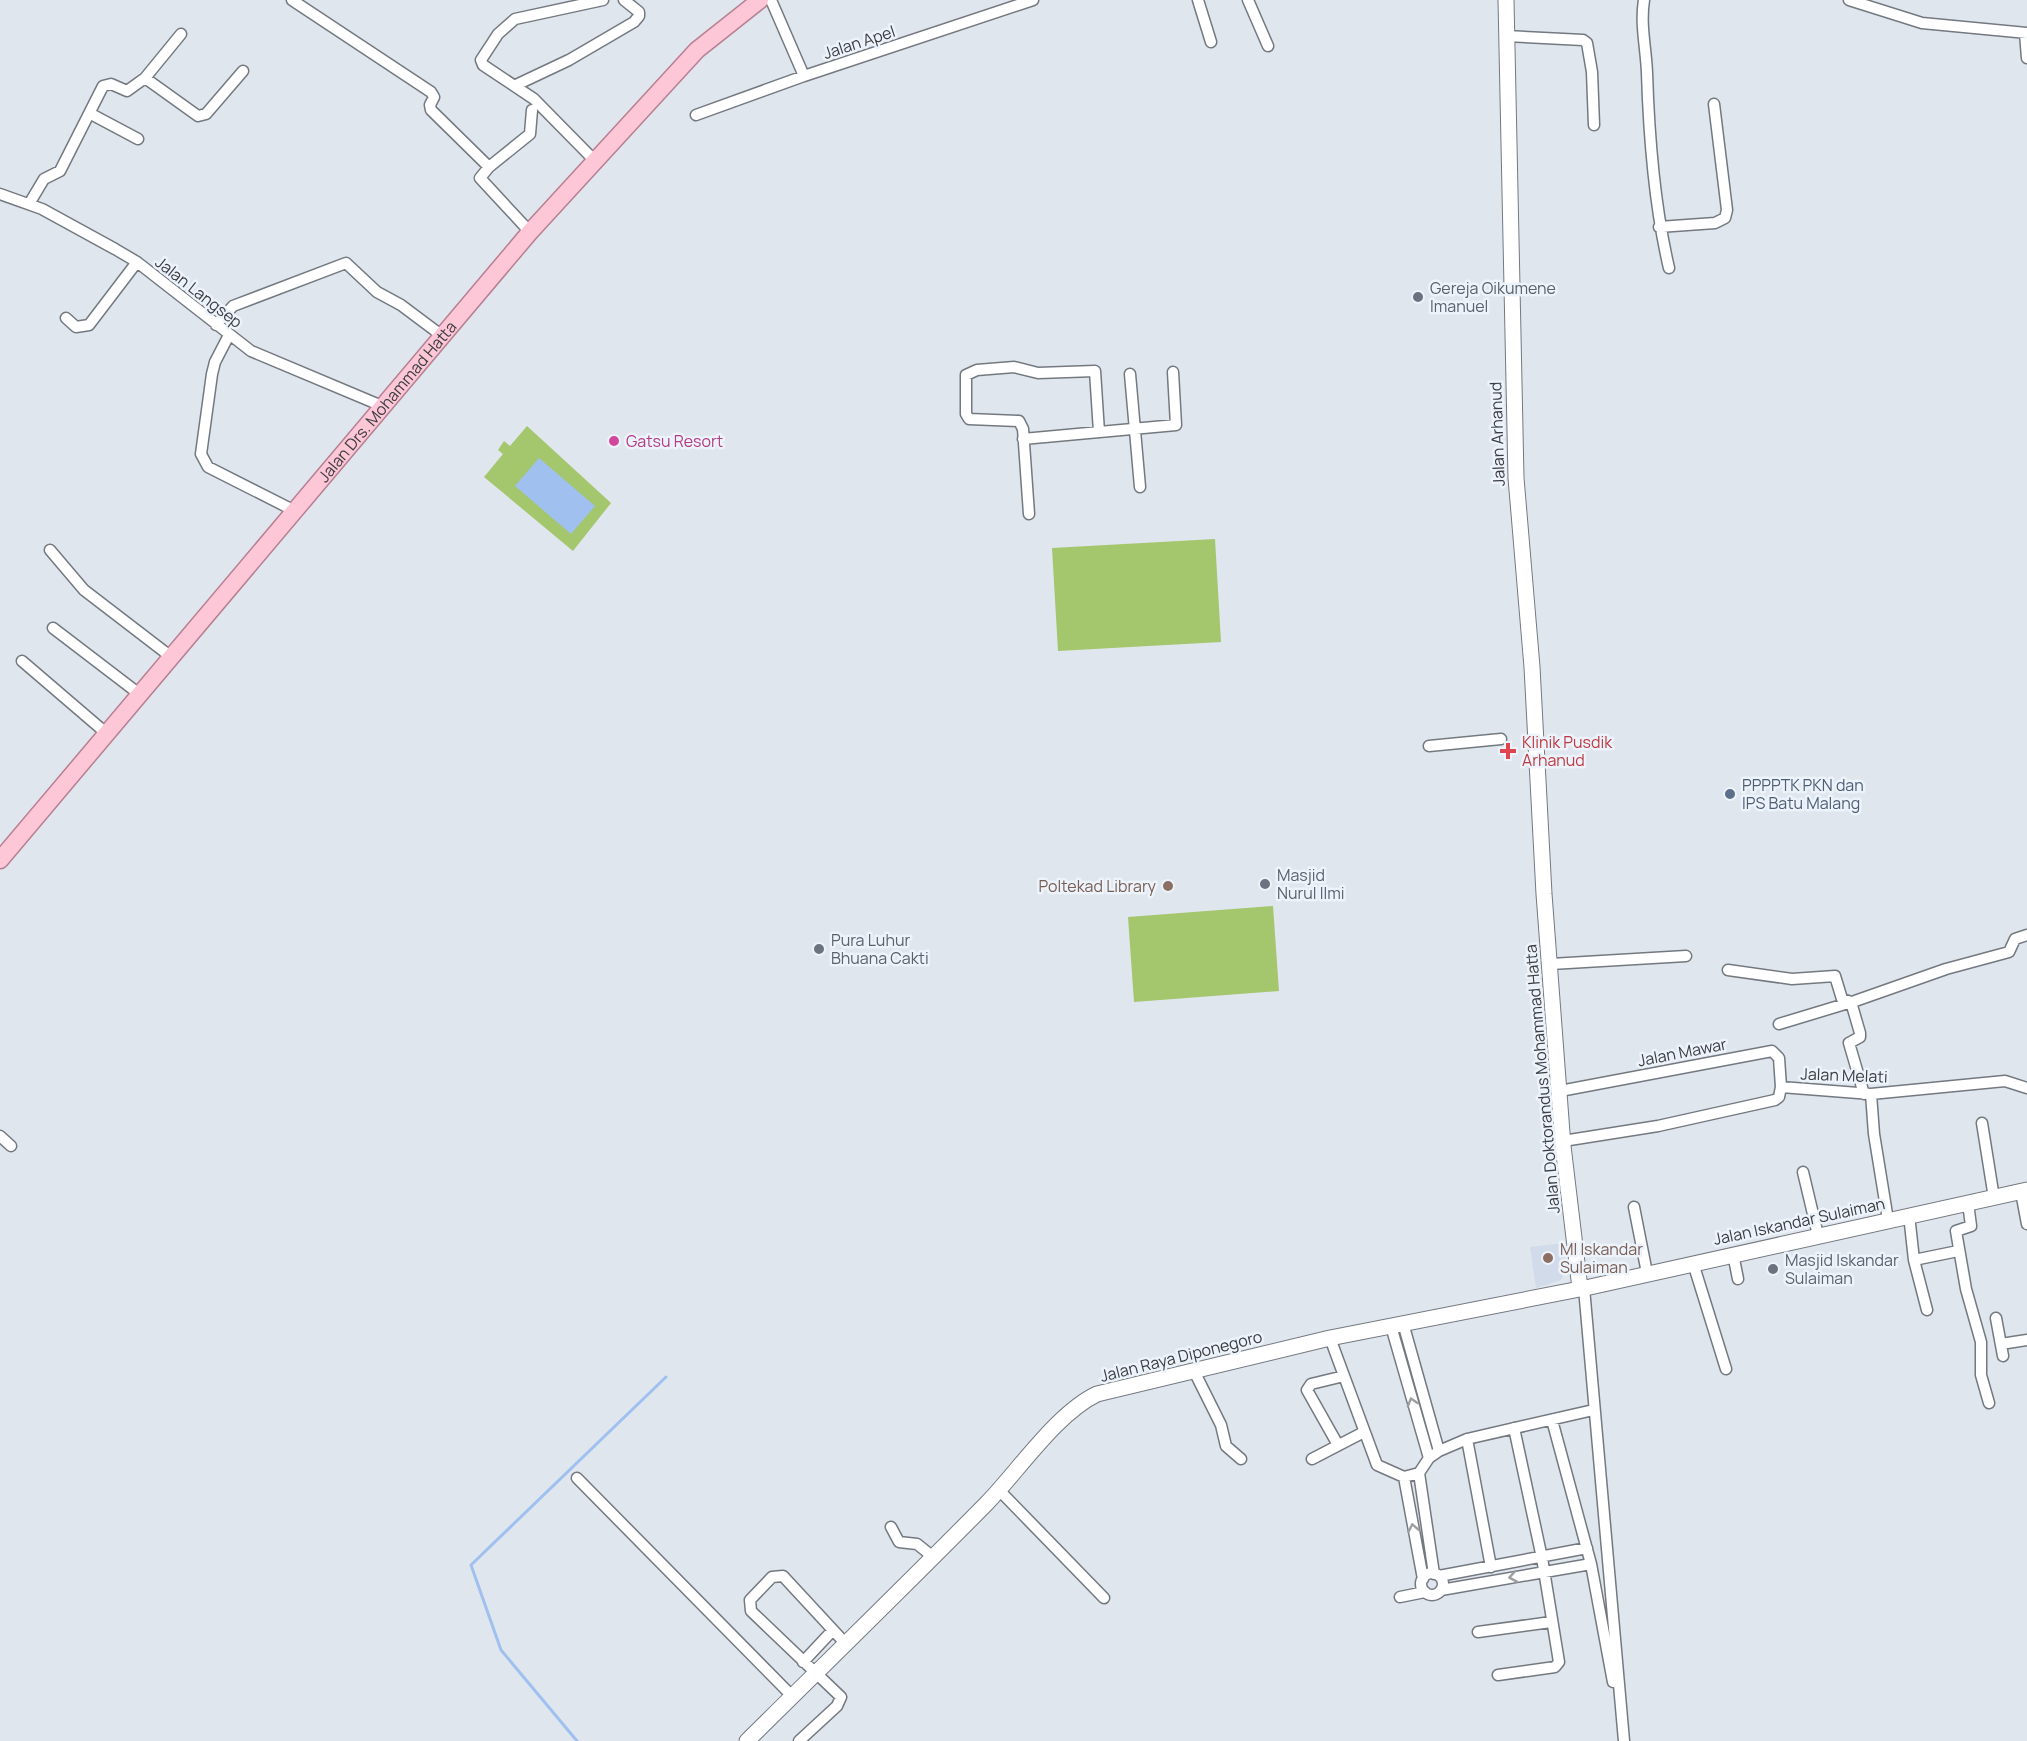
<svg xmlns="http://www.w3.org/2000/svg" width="2027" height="1741" viewBox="0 0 2027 1741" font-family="Manrope,sans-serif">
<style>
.built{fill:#d1dbe9}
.green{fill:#a4c66c}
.water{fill:#a0c0f0}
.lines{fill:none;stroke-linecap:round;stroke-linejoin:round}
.stream{stroke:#a0c0f0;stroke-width:3}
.street-casing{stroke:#747980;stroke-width:13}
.secondary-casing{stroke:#747980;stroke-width:17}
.primary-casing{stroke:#b87f91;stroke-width:19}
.street{stroke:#fff;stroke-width:10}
.secondary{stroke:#fff;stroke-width:15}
.primary{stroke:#fdc7d7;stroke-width:16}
.oneway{stroke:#9d9ea0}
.worship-dot{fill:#6b7280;stroke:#edf3fb;stroke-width:2}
.hotel-dot{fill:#d1479c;stroke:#edf3fb;stroke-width:2}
.health-dot{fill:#e0444e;stroke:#edf3fb;stroke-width:2}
.service-dot{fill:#5c6f8a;stroke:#edf3fb;stroke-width:2}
.education-dot{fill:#8d6e63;stroke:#edf3fb;stroke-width:2}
.labels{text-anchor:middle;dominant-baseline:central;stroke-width:5;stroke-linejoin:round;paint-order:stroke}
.street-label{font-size:16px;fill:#3b3d40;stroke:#edf3fb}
.worship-label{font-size:16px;fill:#5b616d;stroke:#edf3fb;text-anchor:start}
.hotel-label{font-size:16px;fill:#b23c85;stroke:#edf3fb;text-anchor:start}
.health-label{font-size:16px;fill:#be3a42;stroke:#edf3fb;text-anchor:start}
.service-label{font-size:16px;fill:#4e5e75;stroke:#edf3fb;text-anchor:start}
.education-label{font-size:16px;fill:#785e54;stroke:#edf3fb;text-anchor:end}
</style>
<rect width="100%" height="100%" fill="#e0e6ee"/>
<path class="built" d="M 1564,1243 L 1566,1270 L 1561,1280 L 1536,1288 L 1530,1247 Z"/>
<path class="green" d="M 527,426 L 611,503 L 573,551 L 484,477 L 503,454 L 498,450 L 504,441 L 510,446 Z
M 1215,539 L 1221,642 L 1058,651 L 1052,548 Z
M 1273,906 L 1279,991 L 1134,1002 L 1128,917 Z"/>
<path class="water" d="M 539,458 L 595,506 L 571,534 L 515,486 Z"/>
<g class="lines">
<path class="stream" d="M 577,1741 L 501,1650 L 471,1565 L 666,1377"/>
<g class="street-casing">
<path id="street" d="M 292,0 L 431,92 L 434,97 L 430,105 L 431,110 L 489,167
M 771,0 L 804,76
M 1198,0 L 1211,42
M 1248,0 L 1268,46
M 1644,0 C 1640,25 1646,47 1647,73 C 1649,139 1654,204 1669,268
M 1849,0 L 1922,23 L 2027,33
M 2025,33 L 2027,58
M 181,34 L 145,78 L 198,116 L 206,114 L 243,71
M 1506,36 L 1583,40 L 1587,43 L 1592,72 L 1594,125
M 516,85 L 569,60 L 634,22 L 639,16 L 639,12 L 624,0
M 91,114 L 138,139
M 696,115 L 804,76 L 1033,0
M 595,161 L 534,99 L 483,65 L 481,60 L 498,34 L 515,19 L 603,0
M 0,194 L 42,209 L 115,249 L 137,262 L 251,351 L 382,406
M 29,204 L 44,179 L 60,171 L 103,86 L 111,84 L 127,91 L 145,78
M 1659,227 L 1715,223 L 1725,218 L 1727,210 L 1714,104
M 530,232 L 480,178 L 489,167 L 530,134 L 532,110
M 66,318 L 76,327 L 89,325 L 137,262
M 216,325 L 233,306 L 346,263 L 377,292 L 401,305 L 441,335
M 229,335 L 215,362 L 212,374 L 201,454 L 208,467 L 293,510
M 1130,374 L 1140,487
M 1023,439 L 1176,425 L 1173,372
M 1029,514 L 1023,429 L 1019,421 L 969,419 L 966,414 L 966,375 L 977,370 L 1014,367 L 1038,373 L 1095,371 L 1099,432
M 50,550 L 84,590 L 170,656
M 53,628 L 138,693
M 22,661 L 106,733
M 1429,746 L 1501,739
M 1551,964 L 1686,956
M 1728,970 L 1792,979 L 1835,976 L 1842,999 L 1851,1002 L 1860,1033 L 1860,1037 L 1849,1043 L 1864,1094
M 1779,1024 L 1855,1001 L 1946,969 L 2009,952 L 2015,939 L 2027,935
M 1560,1091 L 1772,1051 L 1779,1058 L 1781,1087
M 1871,1094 L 1874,1134 L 1888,1220
M 1982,1123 L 1994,1198
M 0,1136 L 11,1146
M 1563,1141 L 1658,1126 L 1775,1100 L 1779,1097 L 1781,1087 L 1871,1094 L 2005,1081 L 2027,1088
M 1803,1172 L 1818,1235
M 2021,1192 L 2027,1224
M 1968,1203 L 1971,1226 L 1956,1231 L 1966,1289 L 1981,1342 L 1981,1375 L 1989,1403
M 1634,1207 L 1647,1273
M 1909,1215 L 1914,1260 L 1927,1310
M 1733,1254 L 1738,1279
M 1914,1260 L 1958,1251
M 1693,1263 L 1726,1369
M 1584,1288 L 1624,1741
M 1996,1318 L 2003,1356
M 1403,1323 L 1439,1451
M 1391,1326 L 1429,1458
M 1330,1338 L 1377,1465 L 1404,1477 L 1419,1473
M 2001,1344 L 2027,1340
M 1194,1371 L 1221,1425 L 1226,1446 L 1241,1459
M 1552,1420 L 1591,1564 L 1613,1682
M 1467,1439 L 1491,1567
M 1338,1445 L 1307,1390 L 1311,1384 L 1344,1376
M 1312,1459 L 1364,1432
M 1404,1477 L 1423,1579
M 577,1478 L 792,1696
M 999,1490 L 1104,1598
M 891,1527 L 899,1542 L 917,1544 L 932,1556
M1421 1584a11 11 0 1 1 22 0a11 11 0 1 1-22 0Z
M 1434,1574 L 1419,1473 L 1429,1458 L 1439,1451 L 1467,1439 L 1589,1411
M 1439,1576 L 1587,1548
M 1441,1590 L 1591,1564
M 1400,1597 L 1425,1592
M 1478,1632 L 1551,1622
M 803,1662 L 833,1630
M 1498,1675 L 1555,1667 L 1559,1662 L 1542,1558 L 1514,1428
M 799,1741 L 837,1706 L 841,1697 L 751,1611 L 750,1600 L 772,1577 L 783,1576 L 845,1643"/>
</g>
<g class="secondary-casing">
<path id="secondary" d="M 1506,0 L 1516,478 L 1532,667 L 1544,894 L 1563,1146 L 1580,1288
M 747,1741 C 827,1662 908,1583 987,1503 C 1019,1470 1057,1413 1097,1394 L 1330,1338 L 1590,1287 L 2027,1190"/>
</g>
<g class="primary-casing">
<g id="primary">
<path id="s1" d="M 0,860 L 530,232 L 697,50 L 760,0"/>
</g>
</g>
<use href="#street" class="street"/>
<use href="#secondary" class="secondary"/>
<use href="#primary" class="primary"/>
</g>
<defs><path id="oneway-chevron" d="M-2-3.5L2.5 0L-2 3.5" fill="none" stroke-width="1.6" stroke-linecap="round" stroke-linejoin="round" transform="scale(1.5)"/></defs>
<g class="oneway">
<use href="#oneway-chevron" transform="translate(1412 1402) rotate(-107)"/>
<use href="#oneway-chevron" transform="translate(1413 1528) rotate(-101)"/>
<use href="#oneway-chevron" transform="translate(1513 1577) rotate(170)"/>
</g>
<g class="worship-dot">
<circle cx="1418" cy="297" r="6"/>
<circle cx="1265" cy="884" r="6"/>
<circle cx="819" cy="949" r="6"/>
<circle cx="1773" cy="1269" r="6"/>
</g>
<circle class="hotel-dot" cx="614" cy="441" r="6"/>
<path class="health-dot" d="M1505 742h6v6h6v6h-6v6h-6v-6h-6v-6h6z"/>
<circle class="service-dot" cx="1730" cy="794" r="6"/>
<g class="education-dot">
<circle cx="1168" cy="886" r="6"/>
<circle cx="1548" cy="1258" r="6"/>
</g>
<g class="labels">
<g class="street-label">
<text transform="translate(859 42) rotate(-18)">Jalan Apel</text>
<text transform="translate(199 292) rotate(38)">Jalan Langsep</text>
<text stroke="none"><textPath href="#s1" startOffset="600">Jalan Drs. Mohammad Hatta</textPath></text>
<text transform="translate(1497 434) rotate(-92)">Jalan Arhanud</text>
<text transform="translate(1682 1052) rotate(-11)">Jalan Mawar</text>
<text transform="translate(1844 1075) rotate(2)">Jalan Melati</text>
<text transform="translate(1542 1079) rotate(-95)">Jalan Doktorandus Mohammad Hatta</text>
<text transform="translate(1799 1221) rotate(-12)">Jalan Iskandar Sulaiman</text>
<text transform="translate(1181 1356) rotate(-14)">Jalan Raya Diponegoro</text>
</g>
<g class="worship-label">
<text x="1430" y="288">Gereja Oikumene<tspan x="1430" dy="18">Imanuel</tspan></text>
<text x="1277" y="875">Masjid<tspan x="1277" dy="18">Nurul Ilmi</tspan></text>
<text x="831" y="940">Pura Luhur<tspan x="831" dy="18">Bhuana Cakti</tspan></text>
<text x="1785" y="1260">Masjid Iskandar<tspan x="1785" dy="18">Sulaiman</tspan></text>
</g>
<g class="hotel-label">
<text x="626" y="441">Gatsu Resort</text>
</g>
<g class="health-label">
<text x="1522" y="742">Klinik Pusdik<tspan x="1522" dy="18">Arhanud</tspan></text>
</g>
<g class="service-label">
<text x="1742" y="785">PPPPTK PKN dan<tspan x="1742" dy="18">IPS Batu Malang</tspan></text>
</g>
<g class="education-label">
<text x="1156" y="886">Poltekad Library</text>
<text x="1560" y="1249" text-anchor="start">MI Iskandar<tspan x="1560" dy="18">Sulaiman</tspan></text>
</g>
</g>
</svg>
